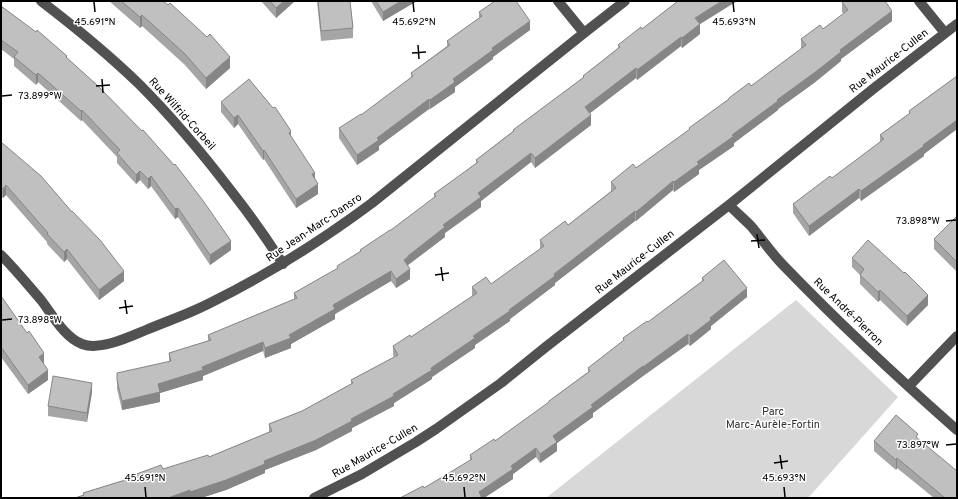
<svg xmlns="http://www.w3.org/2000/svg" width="958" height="499" viewBox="0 0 958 499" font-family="Overpass,sans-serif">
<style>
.green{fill:#d8d8d8}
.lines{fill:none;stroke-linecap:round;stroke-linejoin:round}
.minor{stroke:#515151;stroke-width:10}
.wall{fill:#a5a5a5}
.shaded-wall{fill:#868686}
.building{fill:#c0c0c0;stroke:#868686}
.ticks{fill:none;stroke:#000;stroke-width:1.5}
.labels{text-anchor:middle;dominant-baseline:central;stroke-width:3;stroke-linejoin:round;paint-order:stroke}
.street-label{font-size:11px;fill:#000;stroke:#fff}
.park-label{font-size:11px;fill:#2f2f2f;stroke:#fff}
.ticks-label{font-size:10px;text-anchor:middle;fill:#000;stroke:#fff;stroke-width:3;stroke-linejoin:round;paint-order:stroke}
</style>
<rect width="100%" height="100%" fill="#fff"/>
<path class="green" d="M 796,300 L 898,397 L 808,498 L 546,498 Z"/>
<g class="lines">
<path class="minor" d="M 41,1 C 75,27 108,54 139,84 C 172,117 203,154 232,192 C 250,215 267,239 283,264
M 558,1 L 584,33
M 919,1 L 945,33
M 729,205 C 736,212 744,219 751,226 C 762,239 772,254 784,266 C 839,323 898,378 957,430
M 1,255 C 15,269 28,285 41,300 C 52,314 64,337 82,344 C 100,351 129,337 146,330 C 167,321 189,314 210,303 C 267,275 321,241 372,203 L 584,33 L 625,1
M 909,386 L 957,336
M 314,498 L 362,474 L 416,442 L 436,429 L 501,383 L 547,346 L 729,205 L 873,89 L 957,24"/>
</g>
<path class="wall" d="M 109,1 L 163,1 L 230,68 L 206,89 L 185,65 L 142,26 L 140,28 Z
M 261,1 L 295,1 L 276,18 Z
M 317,1 L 350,1 L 353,28 L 353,38 L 321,41 Z
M 371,1 L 417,1 L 383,21 Z
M 678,1 L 737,1 L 700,24 L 700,34 L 682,48 L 681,46 L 637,80 L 636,78 L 590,113 L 591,125 L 535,168 L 531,162 L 481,201 L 481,207 L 445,233 L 445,237 L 408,265 L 410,279 L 396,288 L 391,281 L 335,314 L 335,319 L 291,344 L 291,348 L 265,358 L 263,351 L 203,376 L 203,380 L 160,393 L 160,402 L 122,410 L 117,389 L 117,373 L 169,362 L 169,353 L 208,341 L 208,335 L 294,299 L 294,293 L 337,269 L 337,266 L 360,252 L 360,250 L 391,230 L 434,198 L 434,194 L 476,164 L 476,160 L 513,131 L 513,130 L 583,78 L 583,76 L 618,48 L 618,45 L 642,29 Z
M 842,2 L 892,21 L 841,59 L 841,61 L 814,83 L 778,109 L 778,110 L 734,143 L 734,146 L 699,170 L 699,174 L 674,192 L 673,190 L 636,221 L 635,221 L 555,283 L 555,285 L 510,319 L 510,321 L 475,345 L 475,348 L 432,377 L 432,379 L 394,403 L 394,406 L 352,428 L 352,431 L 316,450 L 265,470 L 265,473 L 226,490 L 201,498 L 75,498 L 83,495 L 83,493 L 134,477 L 134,475 L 163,469 L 209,457 L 269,432 L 269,424 L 302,411 L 351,384 L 351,380 L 394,357 L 393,355 L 393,346 L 411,337 L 472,296 L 472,287 L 491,284 L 540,249 L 540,240 L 568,225 L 611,191 L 611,182 L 636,168 L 689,130 L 689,128 L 729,99 L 729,98 L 751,86 L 801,49 L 801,39 L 823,29 L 844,14 L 842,12 Z
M 1,6 L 67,58 L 231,250 L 210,265 L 178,217 L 175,219 L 151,186 L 148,189 L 140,180 L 136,184 L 117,163 L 117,157 L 82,120 L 81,121 L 38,82 L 36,85 L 14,66 L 14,59 L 1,49 Z
M 479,12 L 530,30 L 493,57 L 493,59 L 455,87 L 455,92 L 430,109 L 429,109 L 379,146 L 379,150 L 357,165 L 339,138 L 339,128 L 361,115 L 411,79 L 411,73 L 447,46 L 447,41 L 479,18 Z
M 957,76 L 957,129 L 924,154 L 924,156 L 861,201 L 859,198 L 809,236 L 793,213 L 793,204 L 832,178 L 880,142 L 880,135 L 909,114 L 909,111 Z
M 221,102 L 291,137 L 315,179 L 318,194 L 296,208 L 264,159 L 263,160 L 238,124 L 234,128 L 221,112 Z
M 1,142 L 124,281 L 99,300 L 67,259 L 64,262 L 47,244 L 47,242 L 6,195 L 3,198 L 1,196 Z
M 957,216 L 957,272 L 934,249 L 934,239 Z
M 852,258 L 928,305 L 907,326 L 880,300 L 878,302 L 860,284 L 860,275 L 852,267 Z
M 702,278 L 747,297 L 711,326 L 711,329 L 690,346 L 688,344 L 643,376 L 593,413 L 593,417 L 557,443 L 557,451 L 540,463 L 536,457 L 513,474 L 513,479 L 484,498 L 400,498 L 424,488 L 470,461 L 470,455 L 495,441 L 549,403 L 549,401 L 588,372 L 588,368 L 623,341 L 623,338 L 648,322 L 702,281 Z
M 1,296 L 44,363 L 43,363 L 48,380 L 28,394 L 1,357 Z
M 92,392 L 87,422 L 48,416 L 48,406 Z
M 918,439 L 957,498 L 934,498 L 897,468 L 896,470 L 874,451 L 874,441 Z"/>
<path class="shaded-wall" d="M 284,1 L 295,1 L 276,18 L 276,8 Z
M 401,1 L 417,1 L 383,21 L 383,12 Z
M 722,1 L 737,1 L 700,24 L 700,34 L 682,48 L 682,38 L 695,18 Z
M 892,11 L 892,21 L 841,59 L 841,61 L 814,83 L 778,109 L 778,110 L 734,143 L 734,146 L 699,170 L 699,174 L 674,192 L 674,182 L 697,162 L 840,50 Z
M 142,15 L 142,26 L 140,28 L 140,17 Z
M 530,21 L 530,30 L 493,57 L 493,59 L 455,87 L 455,92 L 430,109 L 430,100 L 453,79 L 492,48 Z
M 681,37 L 681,46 L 637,80 L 637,70 Z
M 230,57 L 230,68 L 206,89 L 206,78 Z
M 636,68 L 636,78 L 585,117 L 585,107 Z
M 38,73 L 38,82 L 36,85 L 36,75 Z
M 429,99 L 429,109 L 379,146 L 379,150 L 357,165 L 357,155 L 377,138 Z
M 82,110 L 82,120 L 81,121 L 81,111 Z
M 238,115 L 238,124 L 234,128 L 234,118 Z
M 591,115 L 591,125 L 535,168 L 535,158 Z
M 957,120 L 957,129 L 924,154 L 924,156 L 861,201 L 861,191 Z
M 291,131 L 291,140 L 289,133 Z
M 264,150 L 264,159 L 263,160 L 263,151 Z
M 531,153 L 531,162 L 481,201 L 481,207 L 445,233 L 445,237 L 408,265 L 408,266 L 404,260 L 408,256 L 478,193 Z
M 140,171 L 140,180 L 136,184 L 136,175 Z
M 315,173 L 315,182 L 312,174 Z
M 151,176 L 151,186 L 148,189 L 148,179 Z
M 673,181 L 673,190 L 636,221 L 636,212 Z
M 318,184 L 318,194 L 296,208 L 296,199 Z
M 6,185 L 6,195 L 3,198 L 3,189 Z
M 859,189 L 859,198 L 809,236 L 809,226 Z
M 178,208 L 178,217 L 175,219 L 175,209 Z
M 635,211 L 635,221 L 555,283 L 555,285 L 510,319 L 510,321 L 475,345 L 475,348 L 432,377 L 432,379 L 394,403 L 394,406 L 352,428 L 352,431 L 316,450 L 265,470 L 265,473 L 226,490 L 201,498 L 190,498 L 190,492 L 264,461 L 351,419 L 393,394 L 431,368 L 509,310 Z
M 231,241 L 231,250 L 210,265 L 210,255 Z
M 67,249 L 67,259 L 64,262 L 64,252 Z
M 410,269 L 410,279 L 396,288 L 396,279 Z
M 124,271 L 124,281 L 99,300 L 99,290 Z
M 391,271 L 391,281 L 335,314 L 335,319 L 291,344 L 291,348 L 265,358 L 265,348 L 333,305 Z
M 747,288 L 747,297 L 711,326 L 711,329 L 690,346 L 690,336 L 710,318 Z
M 880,290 L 880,300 L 878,302 L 878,292 Z
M 928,295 L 928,305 L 907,326 L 907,316 Z
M 688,334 L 688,344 L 643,376 L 643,367 Z
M 263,342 L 263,351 L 203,376 L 203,380 L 160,393 L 160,402 L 122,410 L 122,401 L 158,384 L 202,367 Z
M 44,353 L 44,363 L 39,367 L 39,357 Z
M 643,366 L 643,376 L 593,413 L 593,417 L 557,443 L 557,451 L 540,463 L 540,454 L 553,436 L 591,405 Z
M 48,370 L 48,380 L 28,394 L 28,385 Z
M 92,383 L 92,392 L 87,422 L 87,413 Z
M 536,448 L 536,457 L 513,474 L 513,479 L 484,498 L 479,498 L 479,492 L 511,466 Z
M 897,458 L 897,468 L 896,470 L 896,460 Z
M 190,490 L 190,498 L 168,498 Z"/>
<path class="building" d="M 121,1 L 163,1 L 168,5 L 170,3 L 207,37 L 210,34 L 230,57 L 206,78 L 185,54 L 142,15 L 140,17 Z
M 270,1 L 284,1 L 276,8 Z
M 318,1 L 350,1 L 353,28 L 321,31 Z
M 376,1 L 401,1 L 383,12 Z
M 495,1 L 516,1 L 530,21 L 492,48 L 493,50 L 453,79 L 455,82 L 430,100 L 429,99 L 377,138 L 379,140 L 357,155 L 339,128 L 361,114 L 361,115 L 413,76 L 411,73 L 450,45 L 447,41 L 482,16 L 479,12 Z
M 678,1 L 722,1 L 695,18 L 700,24 L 682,38 L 681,37 L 637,70 L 636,68 L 585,107 L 591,115 L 535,158 L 531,153 L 478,193 L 481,197 L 443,225 L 445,227 L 408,256 L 408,257 L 404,260 L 410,269 L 396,279 L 391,271 L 333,305 L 335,309 L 289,335 L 291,338 L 265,348 L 263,342 L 202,367 L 203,370 L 158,384 L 160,392 L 122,401 L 117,380 L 117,373 L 171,361 L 169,353 L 211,340 L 208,335 L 297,298 L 294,293 L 338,268 L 337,266 L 361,251 L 360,250 L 390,230 L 391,230 L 436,196 L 434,194 L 478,162 L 476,160 L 514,131 L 513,130 L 584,77 L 583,76 L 620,47 L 618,45 L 641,27 L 642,29 Z
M 844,1 L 885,1 L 892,11 L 840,50 L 841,52 L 814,73 L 777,100 L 778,101 L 732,135 L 734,136 L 697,162 L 699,164 L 674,182 L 673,181 L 636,212 L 635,211 L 554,274 L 555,276 L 509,310 L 510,311 L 473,336 L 475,338 L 431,368 L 432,370 L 393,394 L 394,396 L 351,419 L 352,421 L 316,440 L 264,461 L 265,464 L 226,480 L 190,492 L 190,490 L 168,498 L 75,498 L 84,495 L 83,493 L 135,477 L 134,475 L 161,465 L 163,469 L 208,455 L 209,457 L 272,431 L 269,424 L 302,411 L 353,383 L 351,380 L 398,355 L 393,346 L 410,335 L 411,337 L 477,293 L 472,287 L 486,277 L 491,284 L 544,246 L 540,240 L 565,221 L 568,225 L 616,188 L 611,182 L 633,164 L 636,168 L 690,129 L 689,128 L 729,99 L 729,98 L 749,83 L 751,86 L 806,45 L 801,39 L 820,25 L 823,29 L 848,10 L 842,2 Z
M 1,6 L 36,32 L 37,30 L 67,56 L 66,57 L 97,85 L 142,131 L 143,130 L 174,165 L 175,164 L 204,202 L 231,241 L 210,255 L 178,208 L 175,209 L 151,176 L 148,179 L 140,171 L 136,175 L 117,153 L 120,150 L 82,110 L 81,111 L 38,73 L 36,75 L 14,57 L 18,52 L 1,40 Z
M 957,76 L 957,120 L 923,145 L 924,146 L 861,191 L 859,189 L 809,226 L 793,204 L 830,176 L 832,178 L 884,139 L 880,135 L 910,113 L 909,111 Z
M 249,79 L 273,108 L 275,107 L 291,131 L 289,133 L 315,173 L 312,174 L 318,184 L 296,199 L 264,150 L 263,151 L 238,115 L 234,118 L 221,102 Z
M 1,142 L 41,176 L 72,212 L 72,211 L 100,240 L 124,271 L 99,290 L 67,249 L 64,252 L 47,234 L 48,233 L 6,185 L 3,189 L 1,187 Z
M 957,216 L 957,262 L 934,239 Z
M 868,240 L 904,273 L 905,272 L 928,295 L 907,316 L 880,290 L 878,292 L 860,275 L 864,269 L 852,258 Z
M 724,260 L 747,288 L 710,318 L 711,320 L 690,336 L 688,334 L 643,367 L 643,366 L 591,405 L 593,407 L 553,436 L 557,442 L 540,454 L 536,448 L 511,466 L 513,469 L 479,492 L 482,498 L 400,498 L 423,486 L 424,488 L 472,459 L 470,455 L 494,439 L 495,441 L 549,402 L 549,401 L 590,371 L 588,368 L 624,340 L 623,338 L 647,321 L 648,322 L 704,280 L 702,278 Z
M 1,296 L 27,333 L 29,331 L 44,353 L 39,357 L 48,370 L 28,385 L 1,347 Z
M 53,376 L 92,383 L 87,413 L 48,406 Z
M 896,415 L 918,434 L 916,437 L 957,471 L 957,498 L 945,498 L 897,458 L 896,460 L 874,441 Z"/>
<path class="ticks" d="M 94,2 L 95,12M 413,2 L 414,12M 733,2 L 734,12M 418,45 L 419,59M 412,53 L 426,52M 102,79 L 103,93M 96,86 L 110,85M 2,96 L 12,95M 946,221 L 956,220M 757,234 L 759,248M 751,241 L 765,240M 441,267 L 443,281M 435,275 L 449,273M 125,300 L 127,314M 119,308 L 133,306M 2,320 L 12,319M 946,445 L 956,444M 780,455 L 782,469M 774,463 L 788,461M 145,487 L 146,497M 464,487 L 465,497M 784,487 L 785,497"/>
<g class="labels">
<g class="street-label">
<text transform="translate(889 61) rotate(-38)">Rue Maurice-Cullen</text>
<text transform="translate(182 114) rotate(48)">Rue Wilfrid-Corbeil</text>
<text transform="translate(314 228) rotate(-34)">Rue Jean-Marc-Dansro</text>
<text transform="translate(635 262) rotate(-38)">Rue Maurice-Cullen</text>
<text transform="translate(848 312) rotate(44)">Rue André-Pierron</text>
<text transform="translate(375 451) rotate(-30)">Rue Maurice-Cullen</text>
</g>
<g class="park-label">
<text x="773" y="412">Parc<tspan x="773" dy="13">Marc-Aurèle-Fortin</tspan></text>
</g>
</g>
<g class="ticks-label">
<text x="95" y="25">45.691°N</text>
<text x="414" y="25">45.692°N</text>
<text x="734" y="25">45.693°N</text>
<text x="40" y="99">73.899°W</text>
<text x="918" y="224">73.898°W</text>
<text x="40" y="323">73.898°W</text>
<text x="918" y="448">73.897°W</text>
<text x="145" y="481">45.691°N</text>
<text x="464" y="481">45.692°N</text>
<text x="784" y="481">45.693°N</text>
</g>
<rect width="958" height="499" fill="none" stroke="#000000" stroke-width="4"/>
</svg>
